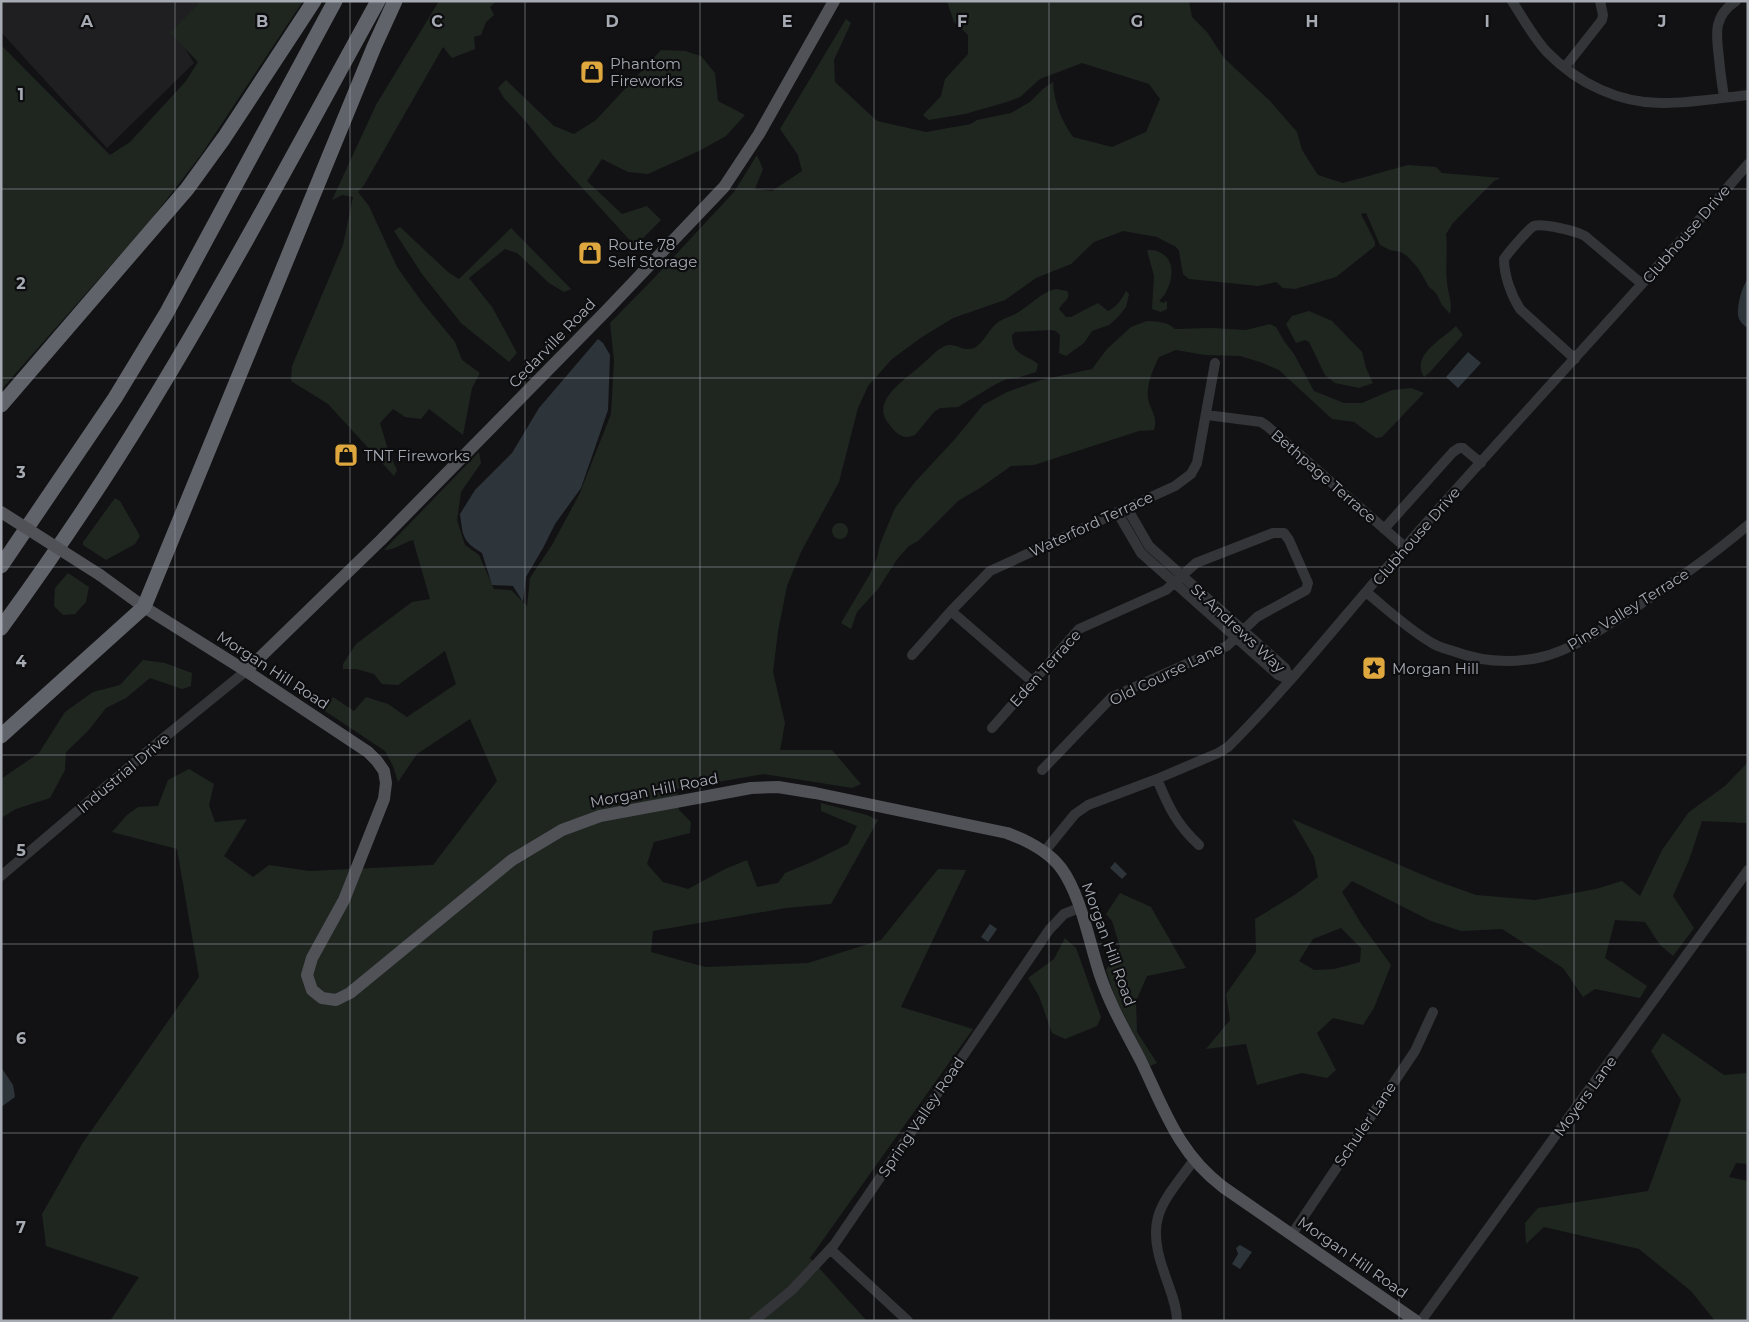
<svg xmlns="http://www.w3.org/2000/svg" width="1749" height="1322" viewBox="0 0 1749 1322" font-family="Montserrat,sans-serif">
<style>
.built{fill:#1f1f21}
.green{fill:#1f2620;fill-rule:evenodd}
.water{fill:#2d353b}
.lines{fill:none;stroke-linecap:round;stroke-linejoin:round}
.minor{stroke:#343538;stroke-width:10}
.major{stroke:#505257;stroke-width:12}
.highway{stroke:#606369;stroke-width:15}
.major-bridge{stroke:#505257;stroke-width:12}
.grid{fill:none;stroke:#a5aab3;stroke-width:1;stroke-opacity:0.55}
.labels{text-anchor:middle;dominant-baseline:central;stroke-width:4.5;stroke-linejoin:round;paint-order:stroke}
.poi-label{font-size:15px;fill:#a5aab3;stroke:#0d0d0f;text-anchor:start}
.street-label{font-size:15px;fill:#a5aab3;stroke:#0d0d0f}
.grid-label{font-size:16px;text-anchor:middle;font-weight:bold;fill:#a5aab3;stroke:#0d0d0f;stroke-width:4.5;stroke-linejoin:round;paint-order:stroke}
</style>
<rect width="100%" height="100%" fill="#121214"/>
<path class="built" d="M 1,1 L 219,1 L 179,39 L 194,63 L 107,148 L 1,32 Z"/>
<path class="green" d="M 201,1 L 303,1 L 201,155 L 150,221 L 1,390 L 1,45 L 110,155 L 130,142 L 186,81 L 198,62 L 170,33 Z
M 439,1 L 496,1 L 490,7 L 494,15 L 486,22 L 481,35 L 474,37 L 475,49 L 452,58 L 443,47 L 364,185 L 358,192 L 369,206 L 397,267 L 422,302 L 455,342 L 462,360 L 480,373 L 472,388 L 463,435 L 429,409 L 421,419 L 405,417 L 393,409 L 380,423 L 388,450 L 397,470 L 394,476 L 328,404 L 291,381 L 292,366 L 343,245 L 353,197 L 342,195 L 332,200 L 376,105 Z
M 947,1 L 1189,1 L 1192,17 L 1207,32 L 1224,58 L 1270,101 L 1297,132 L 1302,150 L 1318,175 L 1343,183 L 1408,165 L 1436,167 L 1442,173 L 1501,178 L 1494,181 L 1453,223 L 1446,234 C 1448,250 1445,266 1447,282 C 1448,294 1453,303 1450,314 L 1442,305 L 1436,293 L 1429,287 L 1418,268 L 1407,256 L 1401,252 L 1390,250 L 1380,245 L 1366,213 L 1361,214 L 1375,242 L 1375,246 L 1336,277 L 1295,289 L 1283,288 L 1276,282 L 1258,286 L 1189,279 L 1183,274 L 1179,251 L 1176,247 L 1157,237 L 1123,231 L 1094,242 L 1071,264 L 1036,278 L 1005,300 L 953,318 L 922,337 L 892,359 L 868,386 L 858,408 L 839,482 L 801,552 L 787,586 L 778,631 L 773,672 L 785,723 L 780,750 L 832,750 L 861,784 L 852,788 L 764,774 L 677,789 L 679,810 L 691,822 L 690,833 L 654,842 L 647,864 L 663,882 L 688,889 L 725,869 L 747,860 L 757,887 L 778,883 L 785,873 L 814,861 L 848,844 L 857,826 L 821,811 L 821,803 L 867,815 L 878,820 L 831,904 L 786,908 L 653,931 L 651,952 L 705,967 L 808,963 L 881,940 L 938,869 L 966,870 L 901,1007 L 973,1029 L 810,1258 L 867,1321 L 110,1321 L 139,1277 L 46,1246 L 42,1214 L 82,1144 L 199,977 L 177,849 L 112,832 L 127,815 L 138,807 L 158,806 L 168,780 L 189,769 L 214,784 L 209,805 L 215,822 L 247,819 L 224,856 L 253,877 L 269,865 L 309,871 L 433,865 L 497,781 L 470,719 L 417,754 L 398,782 L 393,766 L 385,751 L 322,709 L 333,697 L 354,711 L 366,697 L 388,704 L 407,717 L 456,684 L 445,651 L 398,685 L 382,684 L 374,674 L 356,669 L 343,669 L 343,664 L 356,644 L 412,602 L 430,599 L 413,540 C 402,543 395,550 384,550 L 479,452 L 481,463 L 461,492 L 457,520 L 465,545 L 479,555 L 494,589 L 511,590 L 527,606 L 530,578 L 552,545 L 579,495 L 611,414 L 614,361 L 610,323 L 654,278 L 734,192 L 757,155 L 763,169 L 755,189 L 772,191 L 802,171 L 798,155 L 780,129 L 846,19 L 851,23 L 834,60 L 835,82 L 877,121 L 926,132 L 971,124 L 977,120 L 1011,113 L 1030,102 L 1043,89 L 1053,82 C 1054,102 1061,120 1073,137 L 1112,147 L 1146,132 L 1160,99 L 1149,84 L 1082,63 L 1040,79 L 1020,97 L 1007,102 L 965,114 L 929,120 L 923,115 L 941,96 L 945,79 L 968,54 L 968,35 L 954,22 Z
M 661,50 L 685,51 L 701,56 L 715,73 L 718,101 L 745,115 L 726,136 L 701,150 L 648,174 L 628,172 L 602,159 L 587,181 L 622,214 L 647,206 L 661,220 L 635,246 L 556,159 L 527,123 L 504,98 L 498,88 L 506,80 L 554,126 L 574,134 L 596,120 Z
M 400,227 L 448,272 L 459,279 L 511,228 L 571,289 L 564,292 L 549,283 L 517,253 L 505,249 L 469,278 L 492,307 L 517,353 L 509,362 L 461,323 L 422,274 L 394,231 Z
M 1147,250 C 1151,250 1156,250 1159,252 C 1180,261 1171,290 1159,301 L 1163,303 L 1167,301 L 1167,309 L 1161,312 L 1152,309 L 1154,276 Z
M 1056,289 L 1067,291 C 1072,299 1062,302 1059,309 L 1066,317 L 1071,317 L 1098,303 L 1108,311 C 1118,306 1121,300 1126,291 L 1129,294 L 1126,307 L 1118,317 L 1109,325 L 1092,331 L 1084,343 L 1066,356 L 1059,353 L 1060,335 L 1056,331 L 1050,330 L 1015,332 L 1012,335 C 1012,356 1026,354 1038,364 L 1036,372 L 1017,378 L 1007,379 L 996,384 L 958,407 L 940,408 L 934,412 L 915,435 C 910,437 905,438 900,435 C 896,433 892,428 889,424 C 870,402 903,381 918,368 C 926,362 933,353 941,348 C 953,339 962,353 974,348 C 984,343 988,330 997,323 C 1003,318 1011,317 1017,313 C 1031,305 1041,292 1056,289 Z
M 1309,311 L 1332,321 L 1362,352 L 1366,368 L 1373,383 L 1359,388 L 1335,383 L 1325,375 L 1309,342 L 1305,340 L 1296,343 L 1286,324 L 1292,316 Z
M 1147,321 C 1157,322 1167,321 1175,329 L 1212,328 L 1246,330 L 1270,324 L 1276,327 L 1284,341 L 1294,354 L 1314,391 L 1344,403 L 1362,403 L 1392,390 L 1411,388 L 1424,393 L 1382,437 L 1376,438 L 1354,422 L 1332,419 L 1279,370 L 1260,362 L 1240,356 L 1205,355 L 1176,350 L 1159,357 C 1153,369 1146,385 1148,399 C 1151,412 1158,416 1154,430 L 1139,431 L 1034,465 L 1011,466 L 980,488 L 958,501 L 918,541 L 909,546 L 898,558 L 878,589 L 857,612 L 851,629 L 841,623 L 870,574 L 877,558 L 880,544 L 895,508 L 915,482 L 955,439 L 983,405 L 1007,392 L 1041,380 L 1092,369 L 1107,349 L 1131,327 Z
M 1456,326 L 1463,335 L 1429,373 L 1424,377 C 1410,355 1443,339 1456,326 Z
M 115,498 L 120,501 L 140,536 L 135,544 L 106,560 L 83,545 L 83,542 Z
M832 531a8 8 0 1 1 16 0a8 8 0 1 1-16 0Z
M 68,573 L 89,587 L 86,602 L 75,614 L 63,615 L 54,606 L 55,588 Z
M 143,660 L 165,663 L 192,673 L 191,686 L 182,689 L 150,678 L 126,698 L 106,708 L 88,731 L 66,752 L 65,770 L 50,798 L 16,809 L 1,818 L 1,779 L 39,753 L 65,712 L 93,692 L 120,685 Z
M 1748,762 L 1748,823 L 1702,821 L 1689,860 L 1673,896 L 1694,928 L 1673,956 L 1660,945 L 1645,922 L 1615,920 L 1605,958 L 1647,986 L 1640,998 L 1595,989 L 1583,997 L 1563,968 L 1502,929 L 1461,931 L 1431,921 L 1352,881 L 1342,892 L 1362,925 L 1391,965 L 1374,1008 L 1363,1025 L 1333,1018 L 1317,1033 L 1336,1070 L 1327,1078 L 1302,1073 L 1257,1085 L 1246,1044 L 1206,1049 L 1230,1020 L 1226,994 L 1256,952 L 1255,919 L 1296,894 L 1318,877 L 1314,857 L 1292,819 L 1437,881 L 1476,895 L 1535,900 L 1596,889 L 1622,881 L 1640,896 L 1662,850 L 1689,812 L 1725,786 ZM 1341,928 L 1361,948 L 1360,962 L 1334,969 L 1314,970 L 1299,961 L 1313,939 Z
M 1120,893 L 1151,907 L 1186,968 L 1147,976 L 1136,1001 L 1137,1032 L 1157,1063 L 1150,1066 L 1115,997 L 1106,970 L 1120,947 L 1112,921 L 1106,914 Z
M 1065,938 L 1076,948 L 1101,1017 L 1097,1026 L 1065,1039 L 1052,1033 L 1039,996 L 1028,978 L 1054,959 Z
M 1663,1033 L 1724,1075 L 1748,1073 L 1748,1164 L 1736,1163 L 1729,1177 L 1748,1181 L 1748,1321 L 1715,1321 L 1691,1291 L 1639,1249 L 1544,1227 L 1526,1244 L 1525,1223 L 1538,1208 L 1648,1191 L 1681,1100 L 1651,1051 Z"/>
<path class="water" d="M 1748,279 L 1748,328 C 1743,325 1739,321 1738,315 C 1737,305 1742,286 1748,279 Z
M 598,339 L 603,343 L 610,355 L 608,410 L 581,488 L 555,524 L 543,548 L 526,577 L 523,602 L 513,586 L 492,585 L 482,553 C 462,541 463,536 460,514 L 475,490 L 512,453 L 539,408 Z
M 1468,352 L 1481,363 L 1458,388 L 1446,377 Z
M 1115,862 L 1127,874 L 1122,879 L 1110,868 Z
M 990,924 L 997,929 L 988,942 L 981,937 Z
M 1,1067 L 13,1085 L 15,1097 L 1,1107 Z
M 1240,1245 L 1252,1252 L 1240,1269 L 1232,1264 L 1238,1254 L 1236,1248 Z"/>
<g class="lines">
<path class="minor" d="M 1512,1 C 1523,18 1533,37 1547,52 C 1577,83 1620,104 1664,103 C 1691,103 1720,98 1748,95
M 1565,67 L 1602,20 L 1603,15 L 1600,1
M 1724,97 C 1722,84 1720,71 1719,58 C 1716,34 1713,16 1736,1
M 1575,359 L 1520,309 C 1511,295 1504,275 1504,259 C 1508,253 1529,228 1534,226 C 1543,223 1576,231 1585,236 L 1642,284
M 1207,415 L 1261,422 L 1267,426 L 1405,547
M 1127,508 L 1149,546 L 1285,668 L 1290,680
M 1117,512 L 1141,553 L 1278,675 L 1290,680
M 1384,529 L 1453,452 L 1459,448 L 1463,448 L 1481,463
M 1366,592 C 1387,609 1408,629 1432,643 C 1438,647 1446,649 1453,651 C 1482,662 1511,664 1542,657 C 1571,650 1597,632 1622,616 C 1666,588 1708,559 1748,525
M 951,611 L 1033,682
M 912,655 L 951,611 L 990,571 L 1175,486 L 1191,474 L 1197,463 L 1215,363
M 992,728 L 1079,629 L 1166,590 L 1196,563 L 1273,533 L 1284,533 L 1289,540 L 1308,583 L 1306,590 L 1257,617 L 1227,646 L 1112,697 L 1042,770
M 1157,779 C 1168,806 1177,825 1199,845
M 1044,852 L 1075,814 L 1088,805 L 1157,779 L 1218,753 L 1228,747 C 1291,684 1346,613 1405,547 C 1518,418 1636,294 1748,164
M 1,876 L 155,745 L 246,671
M 1292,1234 L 1415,1051 L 1433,1012
M 830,1249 L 908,1321
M 754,1321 L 792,1290 L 834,1245 L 1049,930 L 1064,914 L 1079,908
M 1177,1321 C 1177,1304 1169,1288 1164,1272 C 1144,1217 1163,1203 1194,1160
M 1421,1321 L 1748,870"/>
<path class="major" d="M 100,575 L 144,607 L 246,671 L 368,752 L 377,761 L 384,771 L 386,783 L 384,799 L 344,900 L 312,958 L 307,975 L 312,990 L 322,998 L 336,1000 L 350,993 L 512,860 L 562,830 L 600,816 L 751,788 L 778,787 L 815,793 L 1007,833 C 1026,840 1048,851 1061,868 C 1081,895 1089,942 1100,975 C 1110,1005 1126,1032 1141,1061 C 1164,1109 1178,1153 1223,1187 L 1416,1321
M 246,671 L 381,540 L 606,311 L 724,187 L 759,134 L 834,1"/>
<path class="highway" d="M 1,405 L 187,189 L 224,138 L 314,1
M 1,566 L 115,398 L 166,314 L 335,1
M 1,628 C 52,558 101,486 146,412 C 228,278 302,139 378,1
M 1,736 L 144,607 L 374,47 L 395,1"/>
<path class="major-bridge" d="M 1,512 L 100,575"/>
</g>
<path class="grid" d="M 175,1 L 175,1321M 350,1 L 350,1321M 525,1 L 525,1321M 700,1 L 700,1321M 874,1 L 874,1321M 1049,1 L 1049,1321M 1224,1 L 1224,1321M 1399,1 L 1399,1321M 1574,1 L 1574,1321M 1,189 L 1748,189M 1,378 L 1748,378M 1,567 L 1748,567M 1,755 L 1748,755M 1,944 L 1748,944M 1,1133 L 1748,1133"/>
<defs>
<g id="shop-square" transform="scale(1.25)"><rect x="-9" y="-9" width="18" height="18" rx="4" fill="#dfa83f" stroke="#0d0d0f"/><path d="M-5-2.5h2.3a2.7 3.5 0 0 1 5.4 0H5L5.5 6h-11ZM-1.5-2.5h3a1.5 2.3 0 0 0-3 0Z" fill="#111"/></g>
<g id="sight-square" transform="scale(1.25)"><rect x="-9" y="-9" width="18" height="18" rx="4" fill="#dfa83f" stroke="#0d0d0f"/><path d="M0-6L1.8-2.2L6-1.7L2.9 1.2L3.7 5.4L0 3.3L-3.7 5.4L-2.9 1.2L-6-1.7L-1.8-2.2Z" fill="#111"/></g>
</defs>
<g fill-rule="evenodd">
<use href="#shop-square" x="592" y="72"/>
<use href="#shop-square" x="590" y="253"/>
<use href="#shop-square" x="346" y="455"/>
<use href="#sight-square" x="1374" y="668"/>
</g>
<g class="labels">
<g class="poi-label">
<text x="610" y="63">Phantom<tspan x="610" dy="17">Fireworks</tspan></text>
<text x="608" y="244">Route 78<tspan x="608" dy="17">Self Storage</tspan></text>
<text x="364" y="455">TNT Fireworks</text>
<text x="1392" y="668">Morgan Hill</text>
</g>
<g class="street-label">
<text transform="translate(1686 234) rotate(-49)">Clubhouse Drive</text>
<text transform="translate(552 343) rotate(-46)">Cedarville Road</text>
<text transform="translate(1324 476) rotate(41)">Bethpage Terrace</text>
<text transform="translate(1091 524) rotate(-25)">Waterford Terrace</text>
<text transform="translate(1416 536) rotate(-49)">Clubhouse Drive</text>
<text transform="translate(1628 609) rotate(-32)">Pine Valley Terrace</text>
<text transform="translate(1238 628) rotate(43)">St Andrews Way</text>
<text transform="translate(1045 668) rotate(-48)">Eden Terrace</text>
<text transform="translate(273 670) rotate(33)">Morgan Hill Road</text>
<text transform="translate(1166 674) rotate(-26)">Old Course Lane</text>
<text transform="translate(123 773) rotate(-40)">Industrial Drive</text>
<text transform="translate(654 790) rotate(-11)">Morgan Hill Road</text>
<text transform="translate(1109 944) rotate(70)">Morgan Hill Road</text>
<text transform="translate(1585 1096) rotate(-54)">Moyers Lane</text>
<text transform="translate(921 1117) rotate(-56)">Spring Valley Road</text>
<text transform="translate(1365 1124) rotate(-56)">Schuler Lane</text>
<text transform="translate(1353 1257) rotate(35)">Morgan Hill Road</text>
</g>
</g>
<g class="grid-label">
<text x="87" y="27">A</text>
<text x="262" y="27">B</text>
<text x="437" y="27">C</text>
<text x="612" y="27">D</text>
<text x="787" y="27">E</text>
<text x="962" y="27">F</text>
<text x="1137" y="27">G</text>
<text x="1312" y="27">H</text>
<text x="1487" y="27">I</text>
<text x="1662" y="27">J</text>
<text x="21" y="100">1</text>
<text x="21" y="289">2</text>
<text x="21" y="478">3</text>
<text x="21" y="667">4</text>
<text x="21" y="856">5</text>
<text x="21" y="1044">6</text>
<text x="21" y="1233">7</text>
</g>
<rect width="1749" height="1322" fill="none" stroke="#a5aab3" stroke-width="5"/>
</svg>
